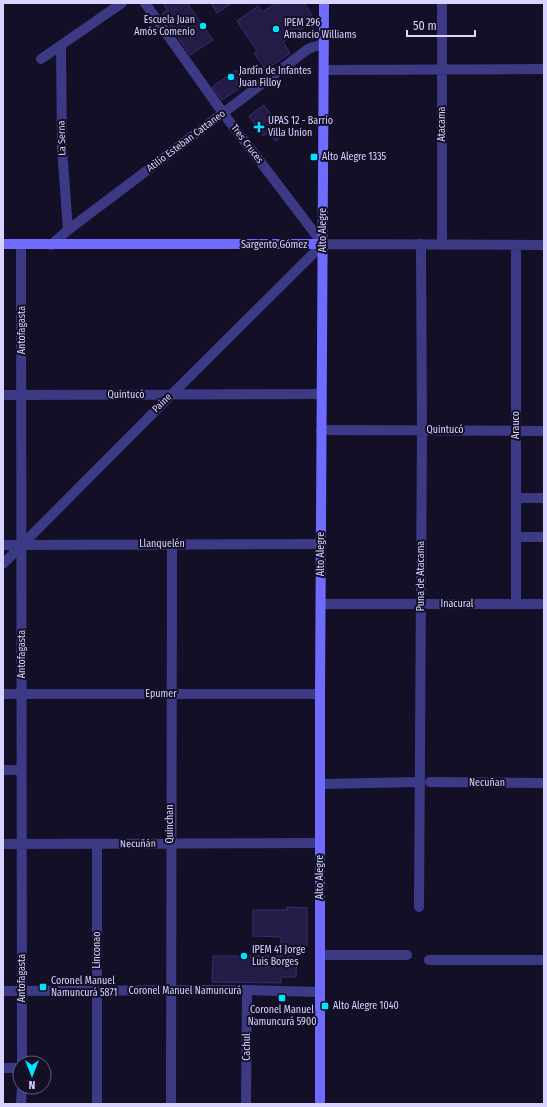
<svg xmlns="http://www.w3.org/2000/svg" width="547" height="1107" viewBox="0 0 547 1107" font-family="'Fira Sans Condensed',sans-serif">
<style>
.building{fill:#241b47;stroke:#3b2d73}
.lines{fill:none;stroke-linecap:round;stroke-linejoin:round}
.street{stroke:#3d3a85;stroke-width:10}
.secondary{stroke:#6f6bff;stroke-width:10}
.poi-dot{fill:#00e5ff;stroke:#130f26;stroke-width:1.5}
.labels{text-anchor:middle;dominant-baseline:central;stroke-width:4;stroke-linejoin:round;paint-order:stroke}
.poi-label{font-size:10px;fill:#d9d4ff;stroke:#130f26;text-anchor:start}
.street-label{font-size:10px;fill:#d9d4ff;stroke:#130f26}
</style>
<rect width="100%" height="100%" fill="#130f26"/>
<path class="building" d="M 163,3 L 187,3 L 213,40 L 190,55 L 162,14 L 167,10 Z
M 211,3 L 232,3 L 217,13 Z
M 276,3 L 304,3 L 315,20 L 283,42 L 290,53 L 266,70 L 254,53 L 257,51 L 237,21 L 258,6 L 262,12 Z
M 236,70 L 246,84 L 222,100 L 212,87 Z
M 264,105 L 285,134 L 275,141 L 269,132 L 263,136 L 249,116 Z
M 287,907 L 307,908 L 307,946 L 297,946 L 296,977 L 281,977 L 281,983 L 212,982 L 213,956 L 281,956 L 281,937 L 253,936 L 253,910 L 287,910 Z"/>
<g class="lines">
<path class="street" d="M 145,3 L 223,113 L 323,244
M 61,45 L 62,148 L 68,230
M 41,59 L 122,3
M 324,70 L 544,69
M 21,244 L 22,1063
M 323,244 L 544,245
M 51,245 L 68,230 L 308,49 L 313,47 L 324,44
M 442,245 L 442,3
M 516,245 L 516,604
M 3,395 L 322,394
M 321,430 L 544,431
M 516,498 L 544,498
M 516,537 L 544,537
M 3,545 L 322,544
M 3,564 L 171,395 L 323,244
M 321,604 L 544,604
M 3,694 L 320,694
M 3,770 L 21,770
M 430,782 L 544,783
M 321,784 L 419,782
M 3,844 L 320,843
M 97,844 L 97,1104
M 419,907 L 422,430 L 421,244
M 320,955 L 407,955
M 429,960 L 544,960
M 3,991 L 247,990 L 319,992
M 3,1068 L 20,1068
M 21,1104 L 22,1087
M 171,1104 L 172,544
M 246,1104 L 247,990"/>
<path class="secondary" d="M 3,244 L 323,244
M 320,1104 L 320,694 L 324,3"/>
</g>
<g class="poi-dot">
<circle cx="203" cy="26" r="4"/>
<circle cx="276" cy="29" r="4"/>
<circle cx="231" cy="77" r="4"/>
<path d="M257 121h4v4h4v4h-4v4h-4v-4h-4v-4h4z"/>
<rect x="310" y="153" width="8" height="8" rx="2"/>
<circle cx="244" cy="956" r="4"/>
<rect x="39" y="983" width="8" height="8" rx="2"/>
<rect x="278" y="994" width="8" height="8" rx="2"/>
<rect x="321" y="1002" width="8" height="8" rx="2"/>
</g>
<g class="labels">
<g class="poi-label">
<text x="195" y="20" text-anchor="end">Escuela Juan<tspan x="195" dy="12">Amós Comenio</tspan></text>
<text x="284" y="23">IPEM 296<tspan x="284" dy="12">Amancio Williams</tspan></text>
<text x="239" y="71">Jardín de Infantes<tspan x="239" dy="12">Juan Filloy</tspan></text>
<text x="268" y="121">UPAS 12 - Barrio<tspan x="268" dy="12">Villa Union</tspan></text>
<text x="322" y="157">Alto Alegre 1335</text>
<text x="252" y="950">IPEM 41 Jorge<tspan x="252" dy="12">Luis Borges</tspan></text>
<text x="51" y="981">Coronel Manuel<tspan x="51" dy="12">Namuncurá 5871</tspan></text>
<text x="333" y="1006">Alto Alegre 1040</text>
<text x="282" y="1010" text-anchor="middle">Coronel Manuel<tspan x="282" dy="12">Namuncurá 5900</tspan></text>
</g>
<g class="street-label">
<text transform="translate(442 124) rotate(-90)">Atacama</text>
<text transform="translate(62 138) rotate(-92)">La Serna</text>
<text transform="translate(186 141) rotate(-37)">Atilio Esteban Cattaneo</text>
<text transform="translate(247 144) rotate(53)">Tres Cruces</text>
<text transform="translate(323 230) rotate(-90)">Alto Alegre</text>
<text x="274" y="245">Sargento Gómez</text>
<text transform="translate(22 330) rotate(-90)">Antofagasta</text>
<text x="126" y="395">Quintucó</text>
<text transform="translate(162 403) rotate(-45)">Paine</text>
<text transform="translate(516 425) rotate(-90)">Arauco</text>
<text x="445" y="430">Quintucó</text>
<text x="162" y="544">Llanquelén</text>
<text transform="translate(321 554) rotate(-90)">Alto Alegre</text>
<text transform="translate(421 576) rotate(-90)">Puna de Atacama</text>
<text x="457" y="604">Inacural</text>
<text transform="translate(22 654) rotate(-90)">Antofagasta</text>
<text x="161" y="694">Epumer</text>
<text x="487" y="783">Necuñan</text>
<text transform="translate(170 824) rotate(-90)">Quinchan</text>
<text transform="translate(138 844) rotate(-1)">Necuñán</text>
<text transform="translate(320 877) rotate(-90)">Alto Alegre</text>
<text transform="translate(97 950) rotate(-90)">Linconao</text>
<text transform="translate(22 978) rotate(-90)">Antofagasta</text>
<text x="185" y="991">Coronel Manuel Namuncurá</text>
<text transform="translate(247 1047) rotate(-90)">Cachul</text>
</g>
</g>
<rect width="547" height="1107" fill="none" stroke="#d9d4ff" stroke-width="8"/>
<g transform="translate(32 1075) rotate(180)"><circle r="19" fill="#130f26" stroke="#625e7d"/>
<path d="M0-3L7 15L0 10L-7 15Z" fill="#00e5ff"/>
<text y="-6" font-size="11" font-weight="bold" text-anchor="middle" fill="#d9d4ff">N</text>
</g>
<path d="M407 30v6h68v-6" fill="none" stroke="#d9d4ff" stroke-width="2"/>
<text x="413" y="30" font-size="12" fill="#d9d4ff" stroke="#130f26" stroke-width="3" paint-order="stroke">50 m</text>
</svg>
